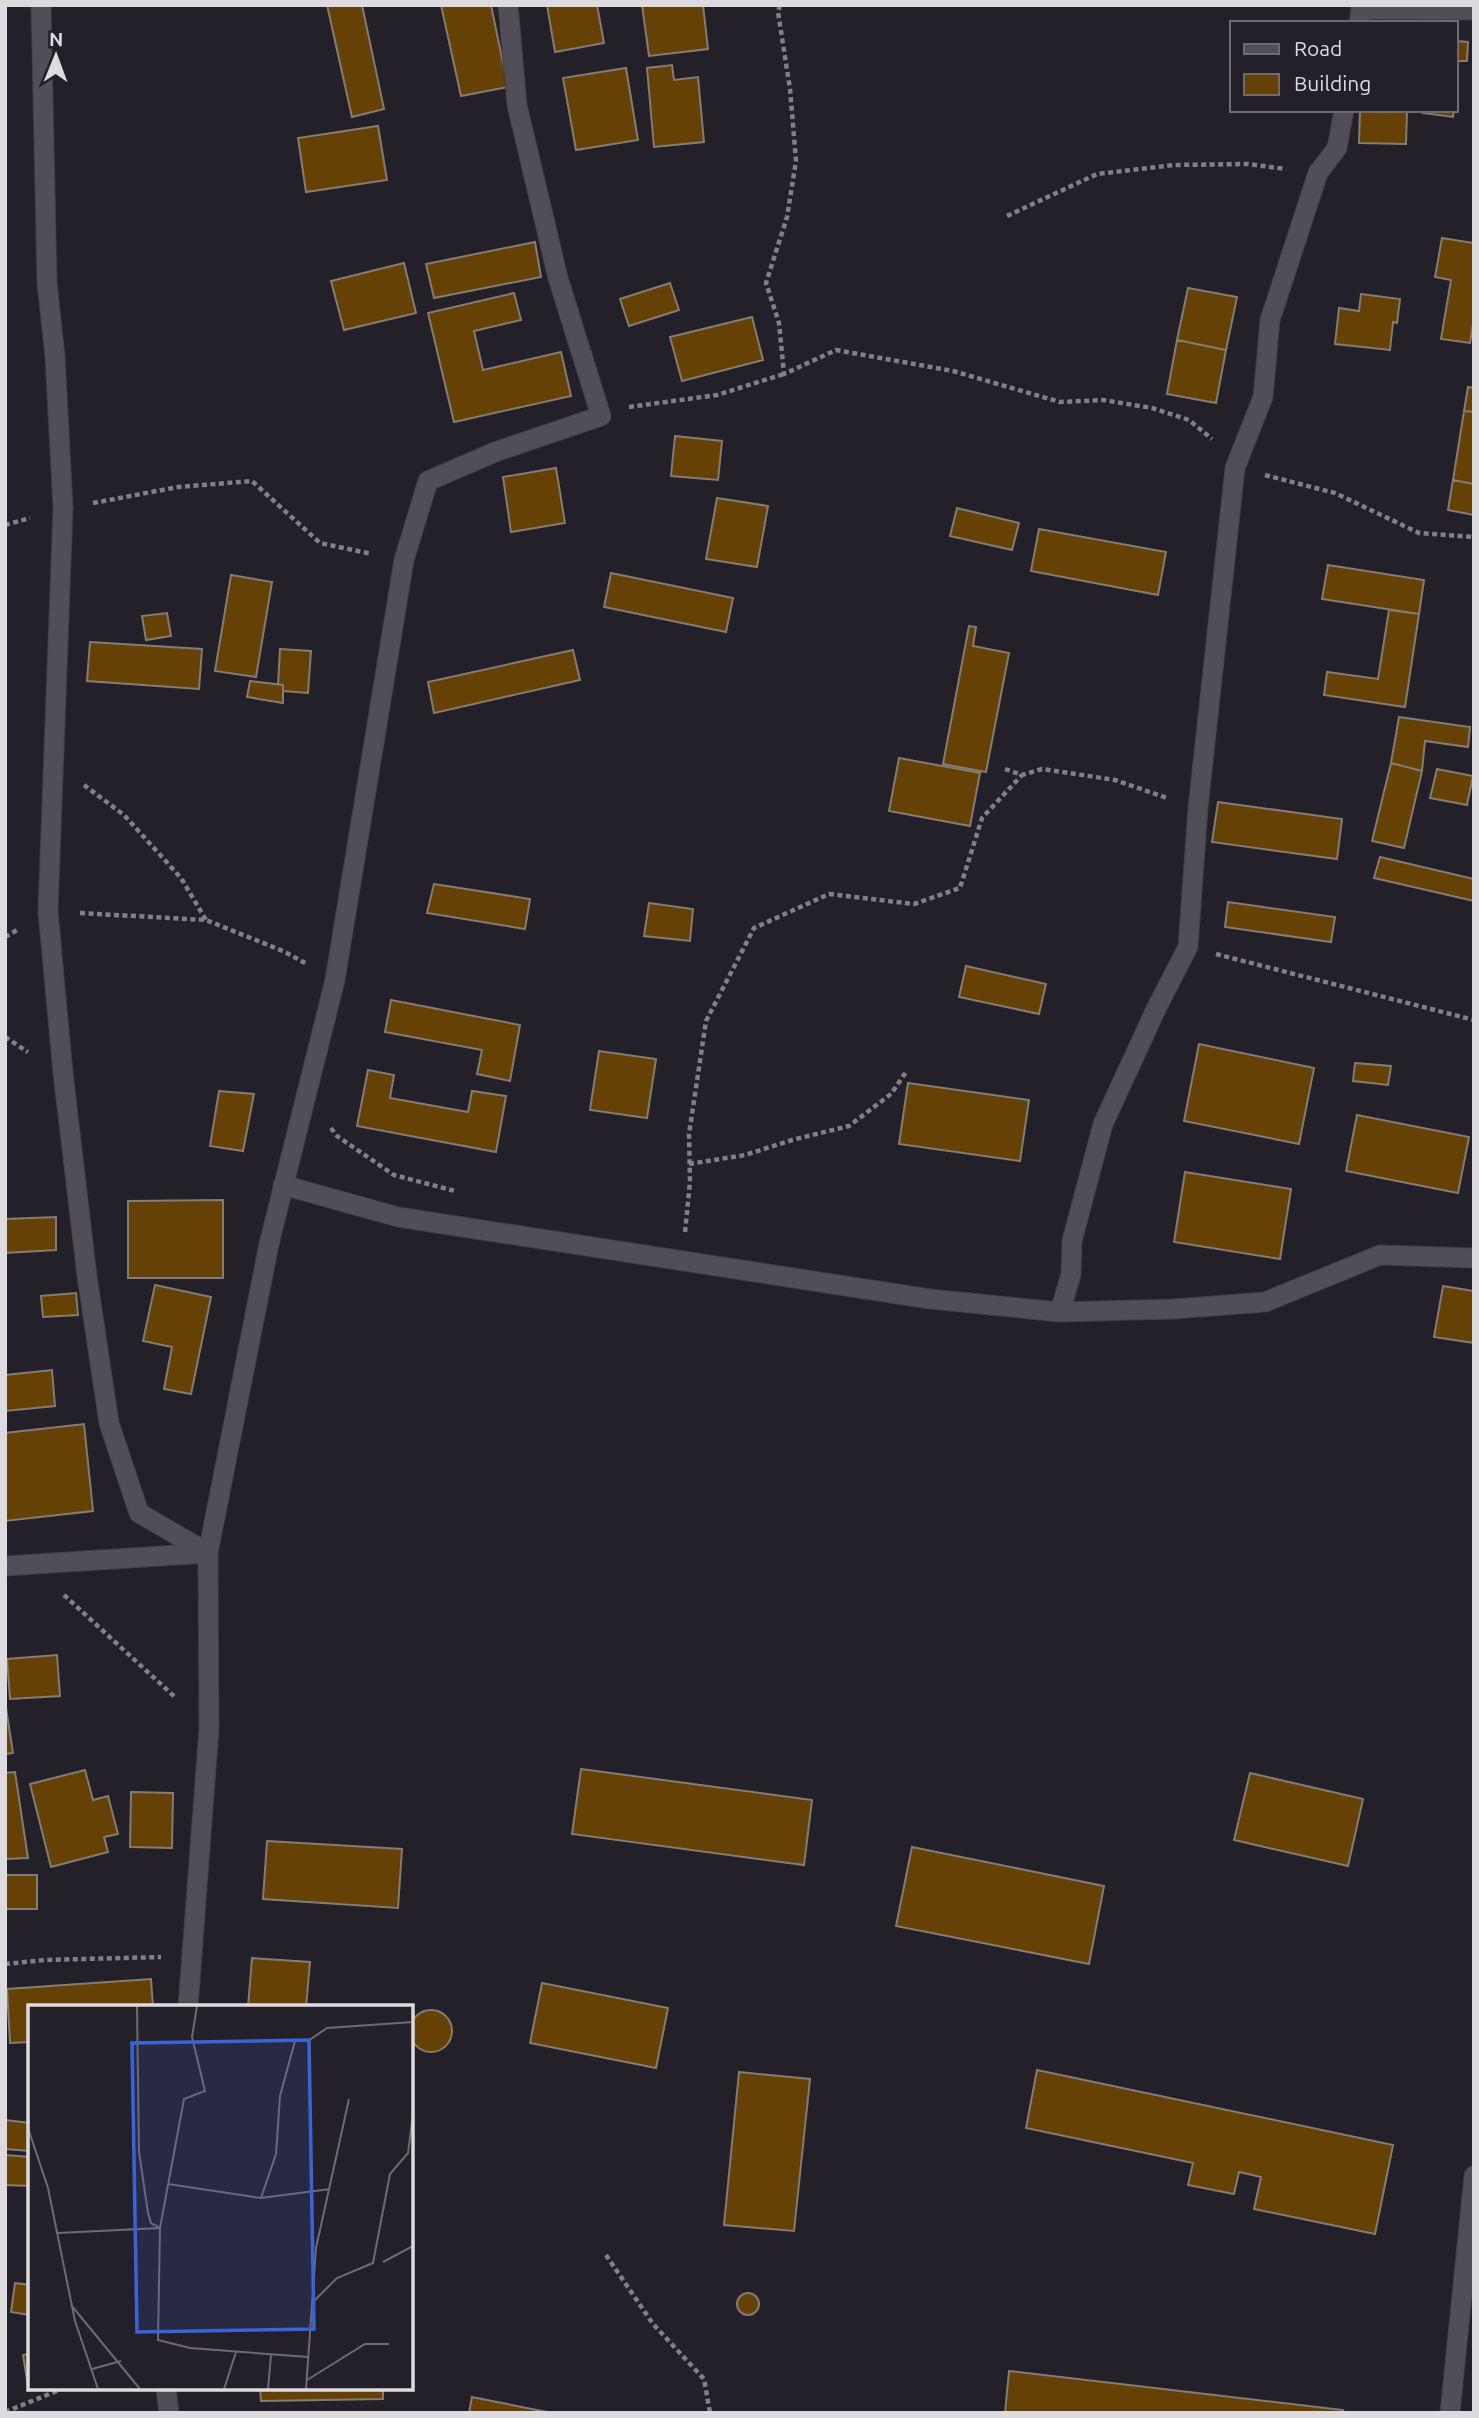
<svg xmlns="http://www.w3.org/2000/svg" width="1479" height="2418" viewBox="0 0 1479 2418" font-family="Ubuntu,sans-serif">
<style>
.building{fill:#654105;stroke:#847c73;stroke-width:2}
.lines{fill:none;stroke-linecap:round;stroke-linejoin:round}
.minor-casing{stroke:#403c43;stroke-width:21}
.path{stroke:#837f87;stroke-width:4.5;stroke-dasharray:5 3.5;stroke-linecap:butt}
.minor{stroke:#524e58;stroke-width:19}
.inset-road{fill:none;stroke:#6e6a72;stroke-width:2}
.view{fill:#3a63d9;fill-opacity:0.15;stroke:#3a63d9;stroke-width:3.5}
.inset-edge{fill:none;stroke:#dddae0;stroke-width:3.5}
</style>
<rect width="100%" height="100%" fill="#242029"/>
<path class="building" d="M 327,5 L 362,5 L 384,109 L 352,117 Z
M 441,5 L 491,5 L 508,87 L 461,96 Z
M 547,5 L 597,5 L 604,43 L 555,52 Z
M 642,5 L 703,5 L 708,49 L 649,56 Z
M 1456,41 L 1468,42 L 1467,61 L 1456,61 Z
M 672,65 L 674,80 L 698,77 L 704,142 L 654,147 L 647,68 Z
M 626,68 L 638,140 L 576,150 L 563,78 Z
M 1360,110 L 1407,110 L 1406,144 L 1359,143 Z
M 1424,110 L 1454,110 L 1453,117 L 1423,113 Z
M 378,126 L 387,180 L 306,192 L 298,138 Z
M 1442,238 L 1474,243 L 1474,318 L 1470,343 L 1441,339 L 1451,280 L 1435,277 Z
M 535,242 L 541,277 L 434,298 L 426,264 Z
M 404,263 L 416,313 L 344,330 L 331,281 Z
M 670,283 L 679,310 L 629,326 L 620,299 Z
M 1188,288 L 1237,297 L 1226,350 L 1177,340 Z
M 514,293 L 521,320 L 474,331 L 483,370 L 561,352 L 571,396 L 454,422 L 428,313 Z
M 1361,294 L 1400,299 L 1397,323 L 1393,322 L 1390,350 L 1335,344 L 1339,308 L 1359,311 Z
M 752,317 L 763,360 L 682,381 L 670,337 Z
M 1177,340 L 1226,350 L 1216,403 L 1167,394 Z
M 1468,387 L 1474,388 L 1474,412 L 1464,411 Z
M 1464,411 L 1474,412 L 1474,484 L 1453,480 Z
M 675,436 L 722,441 L 718,480 L 671,476 Z
M 556,468 L 565,523 L 511,532 L 503,477 Z
M 1453,480 L 1474,484 L 1474,515 L 1448,510 Z
M 717,498 L 768,506 L 757,567 L 706,559 Z
M 957,508 L 1019,523 L 1012,550 L 950,536 Z
M 1039,529 L 1166,552 L 1158,595 L 1031,571 Z
M 1328,565 L 1424,580 L 1419,614 L 1322,599 Z
M 611,573 L 733,598 L 726,632 L 604,607 Z
M 231,575 L 272,582 L 256,677 L 215,671 Z
M 1389,610 L 1419,614 L 1405,707 L 1324,695 L 1327,672 L 1378,679 Z
M 167,613 L 171,636 L 146,640 L 142,616 Z
M 969,626 L 976,627 L 973,646 L 1009,653 L 986,772 L 943,764 Z
M 90,642 L 202,649 L 199,689 L 87,681 Z
M 280,649 L 311,651 L 308,693 L 283,691 L 283,685 L 278,685 Z
M 573,650 L 580,680 L 434,713 L 428,682 Z
M 250,681 L 283,685 L 283,703 L 247,697 Z
M 1399,717 L 1470,727 L 1468,747 L 1425,741 L 1422,771 L 1391,763 Z
M 899,758 L 980,773 L 970,826 L 889,811 Z
M 1391,763 L 1422,771 L 1404,848 L 1372,841 Z
M 1437,769 L 1473,776 L 1467,805 L 1430,798 Z
M 1218,802 L 1342,819 L 1337,859 L 1212,842 Z
M 1380,857 L 1474,879 L 1474,901 L 1374,878 Z
M 434,884 L 530,899 L 525,929 L 427,913 Z
M 1228,902 L 1335,917 L 1331,942 L 1225,927 Z
M 649,903 L 693,909 L 690,941 L 644,936 Z
M 966,966 L 1046,984 L 1039,1014 L 959,997 Z
M 391,1000 L 520,1025 L 510,1081 L 477,1074 L 482,1050 L 385,1032 Z
M 1199,1044 L 1314,1068 L 1299,1144 L 1184,1121 Z
M 599,1051 L 656,1059 L 647,1118 L 590,1110 Z
M 1355,1063 L 1391,1066 L 1388,1085 L 1353,1081 Z
M 368,1070 L 394,1075 L 390,1098 L 468,1112 L 472,1091 L 506,1096 L 496,1152 L 357,1126 Z
M 908,1083 L 1029,1100 L 1020,1161 L 899,1144 Z
M 219,1091 L 254,1094 L 243,1151 L 210,1146 Z
M 1357,1115 L 1469,1137 L 1458,1193 L 1346,1171 Z
M 1185,1172 L 1291,1189 L 1280,1259 L 1174,1242 Z
M 223,1200 L 223,1278 L 128,1278 L 128,1201 Z
M 56,1217 L 56,1250 L 5,1253 L 5,1219 Z
M 155,1285 L 211,1297 L 191,1394 L 164,1389 L 172,1347 L 143,1341 Z
M 1443,1286 L 1474,1291 L 1474,1343 L 1434,1337 Z
M 76,1293 L 78,1315 L 43,1317 L 41,1296 Z
M 52,1370 L 55,1406 L 5,1411 L 5,1375 Z
M 84,1424 L 93,1511 L 5,1521 L 5,1433 Z
M 57,1655 L 60,1696 L 10,1699 L 7,1659 Z
M 6,1708 L 13,1753 L 5,1754 L 5,1709 Z
M 581,1769 L 812,1800 L 804,1865 L 572,1834 Z
M 85,1770 L 93,1800 L 108,1796 L 118,1834 L 104,1837 L 108,1852 L 51,1867 L 30,1784 Z
M 15,1772 L 28,1858 L 5,1859 L 5,1773 Z
M 1250,1773 L 1363,1799 L 1348,1866 L 1234,1840 Z
M 131,1792 L 173,1793 L 172,1848 L 130,1847 Z
M 267,1841 L 402,1849 L 398,1908 L 263,1899 Z
M 912,1847 L 1104,1886 L 1089,1964 L 896,1926 Z
M 5,1875 L 37,1875 L 37,1909 L 5,1909 Z
M 252,1958 L 310,1962 L 306,2007 L 248,2007 Z
M 151,1979 L 153,2007 L 30,2007 L 30,2042 L 10,2043 L 7,1989 Z
M 542,1983 L 668,2008 L 656,2068 L 530,2043 Z
M410 2031a21 21 0 1 1 42 0a21 21 0 1 1-42 0Z
M 1037,2070 L 1393,2145 L 1375,2234 L 1254,2209 L 1261,2177 L 1239,2172 L 1234,2194 L 1188,2185 L 1193,2163 L 1026,2128 Z
M 739,2072 L 810,2079 L 794,2231 L 724,2225 Z
M 5,2120 L 30,2123 L 30,2151 L 5,2149 Z
M 5,2155 L 30,2157 L 30,2186 L 5,2185 Z
M 15,2283 L 30,2285 L 30,2315 L 11,2312 Z
M737 2304a11 11 0 1 1 22 0a11 11 0 1 1-22 0Z
M 30,2354 L 30,2386 L 28,2386 L 23,2355 Z
M 1009,2371 L 1343,2410 L 1342,2413 L 1005,2413 Z
M 260,2388 L 383,2388 L 383,2399 L 261,2401 Z
M 472,2397 L 552,2413 L 469,2413 Z"/>
<g class="lines">
<g class="minor-casing">
<path id="minor" d="M 41,5 L 47,283 L 55,356 L 63,508 L 48,911 L 63,1073 L 87,1276 L 109,1423 L 139,1513 L 208,1553 L 209,1729 L 188,2007
M 1359,23 L 1361,9 L 1474,10
M 283,1185 L 398,1217 L 930,1299 L 1060,1312 L 1173,1309 L 1265,1302 L 1380,1255 L 1474,1258
M 1060,1312 L 1071,1274 L 1072,1241 L 1103,1124 L 1157,1007 L 1188,947 L 1198,808 L 1235,468 L 1263,397 L 1270,320 L 1318,173 L 1337,148 L 1344,110
M 5,1566 L 208,1553 L 269,1244 L 335,980 L 404,560 L 428,481 L 495,452 L 601,416 L 558,278 L 517,105 L 508,5
M 166,2388 L 169,2413
M 1450,2413 L 1474,2176"/>
</g>
<path class="path" d="M 780,5 L 778,12 L 790,89 L 796,161 L 787,217 L 766,283 L 779,323 L 784,374 L 836,350 L 953,371 L 1060,402 L 1103,400 L 1152,408 L 1189,420 L 1212,439
M 1007,216 L 1097,174 L 1174,165 L 1248,164 L 1286,169
M 629,407 L 717,395 L 784,374
M 1265,475 L 1335,493 L 1419,533 L 1474,537
M 93,503 L 178,487 L 252,481 L 320,543 L 372,554
M 5,525 L 30,518
M 1005,769 L 1022,775 L 1042,769 L 1115,780 L 1167,798
M 84,785 L 124,815 L 181,878 L 206,920
M 80,913 L 206,920 L 283,951 L 307,964
M 5,937 L 17,930
M 1216,954 L 1474,1020
M 5,1037 L 28,1052
M 331,1128 L 337,1136 L 394,1175 L 455,1191
M 689,1164 L 745,1155 L 792,1140 L 849,1126 L 891,1094 L 906,1072
M 685,1232 L 690,1182 L 689,1134 L 706,1021 L 754,928 L 829,894 L 914,904 L 960,888 L 982,818 L 1022,775
M 64,1595 L 176,1698
M 5,1964 L 45,1960 L 161,1957
M 606,2255 L 653,2324 L 704,2379 L 710,2413
M 5,2412 L 64,2388"/>
<use href="#minor" class="minor"/>
</g>
<g transform="translate(28 2005)">
<rect width="385" height="385" fill="#242029"/>
<path class="inset-road" d="M 109,1 L 111,147 L 120,208 L 123,218 L 132,223 L 130,335 L 162,343 L 280,352M 0,123 L 20,183 L 47,316 L 70,384M 140,179 L 233,193 L 302,184M 233,193 L 248,149 L 252,91 L 267,36 L 280,36 L 299,23 L 385,17M 30,228 L 132,223 L 156,94 L 177,86 L 164,32 L 169,1M 355,257 L 385,241M 284,298 L 309,273 L 345,258 L 362,169 L 380,148 L 385,109M 43,300 L 112,384M 64,364 L 93,356M 279,375 L 337,339 L 361,339M 196,384 L 208,347M 240,384 L 243,350M 278,384 L 288,243 L 321,94"/>
<path class="view" d="M 281,35 L 286,324 L 109,327 L 104,38 Z"/>
<rect width="385" height="385" class="inset-edge"/>
</g>
<rect width="1479" height="2418" fill="none" stroke="#dddae0" stroke-width="14"/>
<rect x="1230" y="21" width="228" height="91" fill="#242029" stroke="#6e6a72" stroke-width="2"/>
<rect x="1244" y="44" width="35" height="10" fill="#524e58" stroke="#6e6a72" stroke-width="2"/>
<text x="1294" y="56" font-size="21" fill="#dddae0">Road</text>
<rect x="1244" y="74" width="35" height="21" fill="#654105" stroke="#6e6a72" stroke-width="2"/>
<text x="1294" y="91" font-size="21" fill="#dddae0">Building</text>
<g transform="translate(56 56) rotate(1)" stroke="#242029" stroke-width="5" paint-order="stroke">
<path d="M0-5L12 26L0 18L-12 26Z" fill="#dddae0"/>
<text y="-10" font-size="19" font-weight="bold" text-anchor="middle" fill="#dddae0">N</text>
</g>
</svg>
